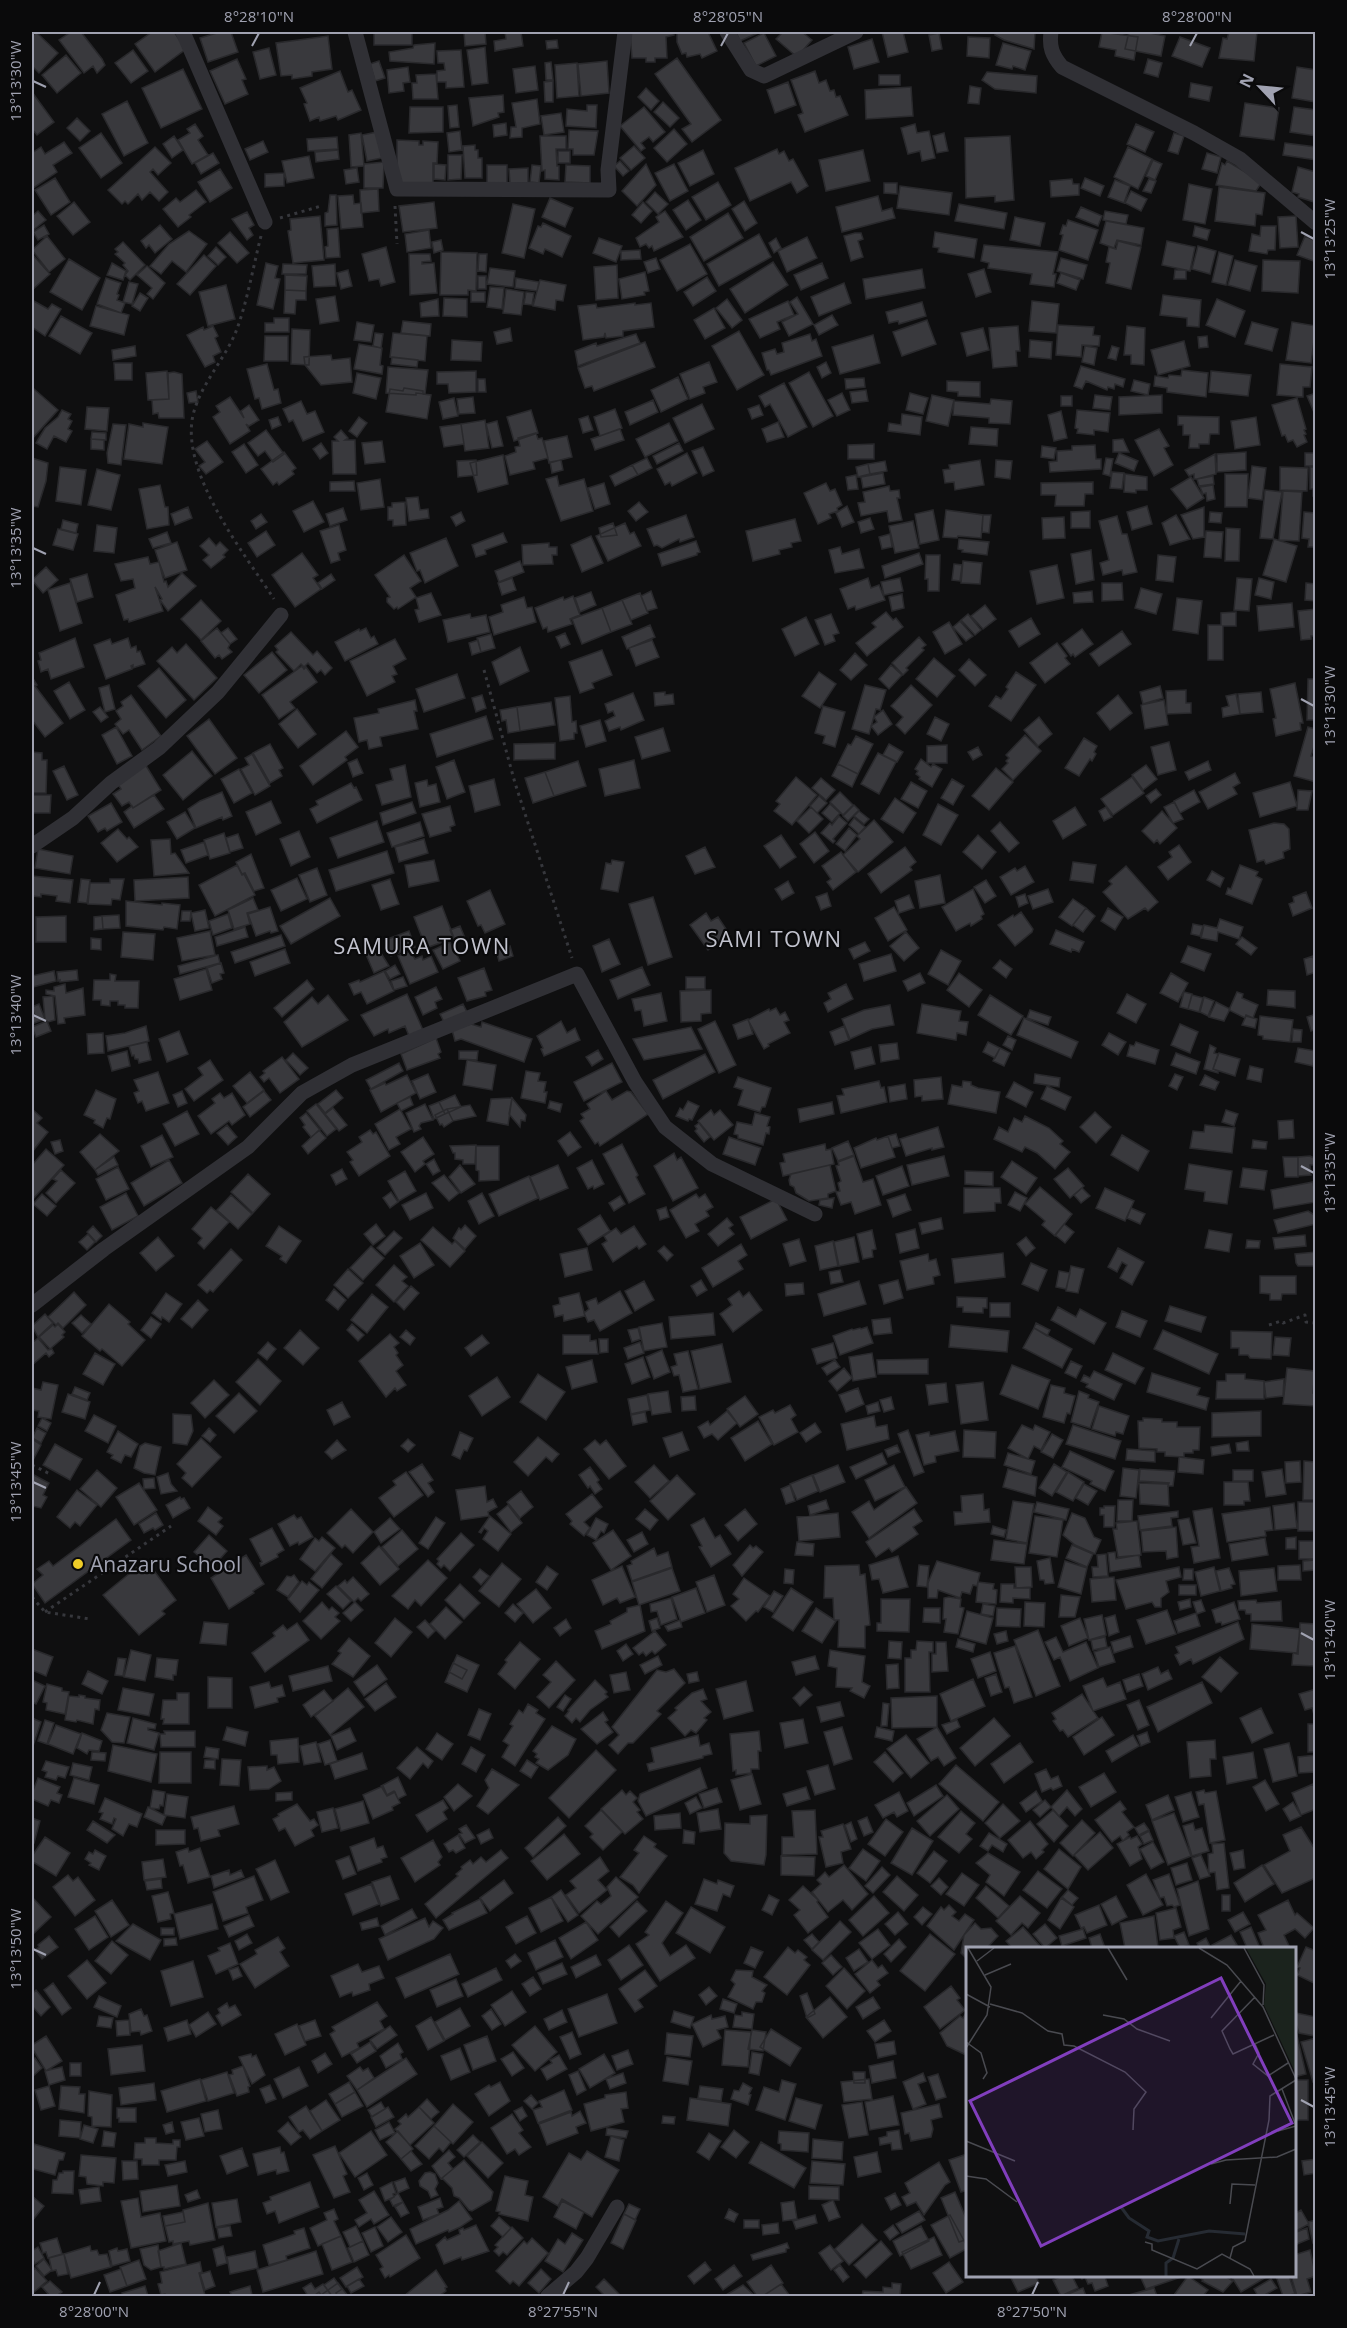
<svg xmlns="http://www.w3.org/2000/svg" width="1347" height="2328" viewBox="0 0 1347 2328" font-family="'Open Sans',sans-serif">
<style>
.building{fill:#39393d;stroke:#29292c;stroke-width:1.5}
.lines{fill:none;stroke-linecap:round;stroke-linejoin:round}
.path{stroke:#36373c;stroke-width:3;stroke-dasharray:3 4.5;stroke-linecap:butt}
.street{stroke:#303035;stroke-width:15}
.ticks{fill:none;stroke:#a0a2b1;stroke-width:2}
.poi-dot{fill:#efcd28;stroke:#0a0a0b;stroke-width:2}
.labels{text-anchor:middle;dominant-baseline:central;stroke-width:4.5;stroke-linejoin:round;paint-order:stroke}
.poi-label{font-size:21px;fill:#a0a2b1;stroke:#0a0a0b;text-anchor:start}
.neighbourhood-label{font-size:22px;letter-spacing:1.5px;fill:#c1c2cd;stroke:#0a0a0b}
.inset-river{fill:none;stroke:#262b33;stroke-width:3}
.inset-road{fill:none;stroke:#494a50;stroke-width:1.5}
.view{fill:#813ebd;fill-opacity:0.15;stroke:#813ebd;stroke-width:3}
.inset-edge{fill:none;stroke:#a0a2b1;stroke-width:3}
.neatline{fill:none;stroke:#a0a2b1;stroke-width:2}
.ticks-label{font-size:15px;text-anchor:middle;fill:#a0a2b1}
</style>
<rect width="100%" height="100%" fill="#0f0f10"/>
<path class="building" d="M 36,32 L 58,53 L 39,73 L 32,66 L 32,37 Z
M 71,32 L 81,32 L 102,59 L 105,65 L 97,73 L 93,66 L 84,73 L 59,40 Z
M 152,32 L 174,32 L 186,49 L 155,72 L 135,44 Z
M 220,32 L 231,32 L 238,52 L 208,62 L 200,38 Z
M 374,32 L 412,32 L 412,45 L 374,45 Z
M 464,32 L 485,32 L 486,44 L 465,46 Z
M 505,32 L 521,32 L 523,46 L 495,51 L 494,41 L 506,39 Z
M 630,32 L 673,32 L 674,35 L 666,37 L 667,58 L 655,58 L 655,62 L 646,62 L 646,58 L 632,58 Z
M 677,32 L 708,32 L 717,51 L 702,58 L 700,54 L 687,57 L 686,53 L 682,54 L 677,42 Z
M 736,32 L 760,32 L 740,41 Z
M 783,32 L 802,32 L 812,40 L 797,57 L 776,39 Z
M 882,32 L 903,32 L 908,52 L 888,57 Z
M 995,32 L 1035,32 L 1034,49 L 1004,40 L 995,35 Z
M 1102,32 L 1138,37 L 1134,60 L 1115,56 L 1116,50 L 1099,47 Z
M 1129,32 L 1151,32 L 1150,33 L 1165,36 L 1161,56 L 1125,49 Z
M 1229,32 L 1257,32 L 1254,61 L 1219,58 L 1223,38 L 1227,39 Z
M 764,33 L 776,56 L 756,66 L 744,43 Z
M 939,33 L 942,49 L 932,51 L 929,35 Z
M 328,36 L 332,69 L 312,72 L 312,76 L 292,79 L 292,75 L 281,76 L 276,43 Z
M 968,37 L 990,38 L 989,58 L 967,56 Z
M 1180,37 L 1210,48 L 1202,67 L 1172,56 Z
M 872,39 L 879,62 L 854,69 L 848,47 Z
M 557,40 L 558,48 L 547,49 L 546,41 Z
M 435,43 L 434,64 L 390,61 L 389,52 L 413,48 L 414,45 Z
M 1003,43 L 1031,51 L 1025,70 L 1013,66 L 1012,69 L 996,65 Z
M 485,47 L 488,83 L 472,85 L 467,50 Z
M 269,48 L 276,75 L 260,79 L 253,52 Z
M 133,50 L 148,71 L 131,83 L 115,63 Z
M 461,50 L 464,87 L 446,88 L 446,82 L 437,82 L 437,71 L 445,70 L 444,63 L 438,63 L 437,51 Z
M 66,55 L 81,73 L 57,93 L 42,75 Z
M 677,58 L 721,120 L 692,142 L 682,129 L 691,124 L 655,74 Z
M 237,59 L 246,79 L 242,80 L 248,94 L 225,104 L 210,71 Z
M 1148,59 L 1162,63 L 1158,77 L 1144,73 Z
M 379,61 L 385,78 L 375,81 L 370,64 Z
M 607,61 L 609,93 L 581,96 L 578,64 Z
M 551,62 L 553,80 L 546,80 L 545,63 Z
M 577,63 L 579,96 L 557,98 L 555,65 Z
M 535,66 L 538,90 L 516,93 L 513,69 Z
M 408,67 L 410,82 L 403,83 L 404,91 L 389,93 L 387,70 Z
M 1297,67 L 1316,70 L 1316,102 L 1292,98 Z
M 183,69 L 202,109 L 161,128 L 142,88 Z
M 340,71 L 348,92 L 352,90 L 361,110 L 338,120 L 336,116 L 320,121 L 319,117 L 310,121 L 304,104 L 307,103 L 300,88 Z
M 815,71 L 819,83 L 826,80 L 830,91 L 834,90 L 836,97 L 840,96 L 848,115 L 805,132 L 798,115 L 803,113 L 791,80 Z
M 987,72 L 1037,76 L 1036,93 L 995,89 L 982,80 Z
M 436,74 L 438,99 L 413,99 L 412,83 L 417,83 L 416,75 Z
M 879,75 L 900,75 L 900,85 L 879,85 Z
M 553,81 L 553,102 L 545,102 L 544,82 Z
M 788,82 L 796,105 L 775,113 L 767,90 Z
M 1191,83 L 1212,87 L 1209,101 L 1189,97 Z
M 970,86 L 981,88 L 979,104 L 968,103 Z
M 911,87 L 913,116 L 866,119 L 865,90 Z
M 646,88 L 659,101 L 651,110 L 638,97 Z
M 32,92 L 54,122 L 37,135 L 32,129 Z
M 503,95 L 504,112 L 498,113 L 499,117 L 473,126 L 469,98 Z
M 537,99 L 540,124 L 522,128 L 522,137 L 510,138 L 511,127 L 516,127 L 512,103 Z
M 127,101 L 148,143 L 124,156 L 102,114 Z
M 663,102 L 679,118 L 670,127 L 654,112 Z
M 1245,103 L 1279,108 L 1274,140 L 1240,136 Z
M 457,105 L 459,127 L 450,128 L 448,106 Z
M 587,105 L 597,105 L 596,128 L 566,126 L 567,109 L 587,111 Z
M 410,107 L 443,107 L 443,132 L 409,133 Z
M 644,107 L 665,132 L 653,142 L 649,137 L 641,143 L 645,148 L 641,151 L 620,126 Z
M 1294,107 L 1316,110 L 1316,136 L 1290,132 Z
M 561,113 L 564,132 L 544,135 L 541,116 Z
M 77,118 L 90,131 L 80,141 L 67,128 Z
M 506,123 L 507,135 L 494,137 L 493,125 Z
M 195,124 L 203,136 L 198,140 L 208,155 L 192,164 L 178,140 L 190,133 L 187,129 Z
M 915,124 L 917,133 L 929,131 L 935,158 L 922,161 L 920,151 L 908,154 L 901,128 Z
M 1136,124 L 1154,132 L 1145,152 L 1127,144 Z
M 674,129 L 687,144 L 667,162 L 654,148 Z
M 569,130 L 598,131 L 594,155 L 573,155 L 573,149 L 568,149 Z
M 460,131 L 462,150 L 449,152 L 447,133 Z
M 377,132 L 382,158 L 367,161 L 362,135 Z
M 101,133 L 122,163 L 101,178 L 79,148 Z
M 361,133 L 364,166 L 351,167 L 349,135 Z
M 944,133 L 948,151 L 937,153 L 933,136 Z
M 1174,133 L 1184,136 L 1178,154 L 1168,151 Z
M 174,136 L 183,150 L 172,158 L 163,144 Z
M 540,136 L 566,136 L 566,149 L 556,149 L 557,166 L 559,166 L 559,180 L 545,179 L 545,170 L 542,171 Z
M 1010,136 L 1014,200 L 995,202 L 995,196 L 966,198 L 965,138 Z
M 337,137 L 338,149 L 308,151 L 307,139 Z
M 397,140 L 419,141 L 419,145 L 423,145 L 423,141 L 438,142 L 437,163 L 433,163 L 433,184 L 397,184 Z
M 263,141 L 268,152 L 250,160 L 245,149 Z
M 64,142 L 72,153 L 53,165 L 57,172 L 33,188 L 32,153 L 41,147 L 45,154 Z
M 1285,143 L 1316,147 L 1316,160 L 1283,155 Z
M 475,145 L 475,150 L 478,150 L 478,158 L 482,158 L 482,178 L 465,178 L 463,146 Z
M 634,146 L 645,158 L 631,170 L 620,158 Z
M 155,147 L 171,163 L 158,175 L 153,169 L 150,172 L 168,192 L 159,201 L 150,192 L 142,200 L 138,194 L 128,204 L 125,201 L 122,204 L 108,190 Z
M 1128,147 L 1152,159 L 1138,189 L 1114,177 Z
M 777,149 L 779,154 L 784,151 L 789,161 L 793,159 L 808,186 L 797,193 L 791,182 L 750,201 L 735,168 Z
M 338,150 L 339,159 L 316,162 L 315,152 Z
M 703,150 L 714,174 L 690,186 L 678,163 Z
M 863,150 L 870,181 L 826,191 L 819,160 Z
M 558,151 L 570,151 L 570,163 L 558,163 Z
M 213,153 L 219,163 L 201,174 L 195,163 Z
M 1207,153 L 1221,157 L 1217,173 L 1202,169 Z
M 448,155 L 462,155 L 461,179 L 448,180 Z
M 309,156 L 314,178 L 287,183 L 282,161 Z
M 1153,160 L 1162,164 L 1155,180 L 1146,176 Z
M 620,161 L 629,171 L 623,176 L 614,166 Z
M 1227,161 L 1262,182 L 1256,191 L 1216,185 L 1222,163 L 1225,165 Z
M 384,162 L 383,188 L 364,188 L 364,164 Z
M 434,164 L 446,165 L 445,180 L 434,179 Z
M 646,164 L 656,185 L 637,206 L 622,191 Z
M 674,164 L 688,191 L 670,201 L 655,173 Z
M 487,165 L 507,165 L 507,184 L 487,184 Z
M 532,165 L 541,166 L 539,183 L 530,182 Z
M 566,165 L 590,166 L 590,183 L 565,182 Z
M 1298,167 L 1316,172 L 1316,205 L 1314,202 L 1298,197 L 1299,194 L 1292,192 Z
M 357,168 L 359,182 L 346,184 L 344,170 Z
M 528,168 L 528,183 L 510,184 L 509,169 Z
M 220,169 L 232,188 L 210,202 L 198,182 Z
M 284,173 L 284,186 L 265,187 L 265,174 Z
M 55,178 L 70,202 L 51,215 L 35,190 Z
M 1085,178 L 1104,186 L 1100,196 L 1081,188 Z
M 1072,179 L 1073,184 L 1079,184 L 1079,195 L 1051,197 L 1050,181 Z
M 1149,179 L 1156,181 L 1151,193 L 1143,191 Z
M 1115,180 L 1130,186 L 1124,203 L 1108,197 Z
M 718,182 L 731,205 L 706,220 L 692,197 Z
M 884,183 L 897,183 L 897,194 L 884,193 Z
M 1189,184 L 1212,189 L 1205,224 L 1183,220 Z
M 900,186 L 952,193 L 949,215 L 897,208 Z
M 1219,187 L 1265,193 L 1262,215 L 1256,214 L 1255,226 L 1215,221 Z
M 378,189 L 379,211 L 361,213 L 360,190 Z
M 196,190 L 206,202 L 189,215 L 191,217 L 178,227 L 163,209 L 176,198 L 180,202 Z
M 1131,191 L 1147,199 L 1141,211 L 1125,203 Z
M 655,192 L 668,204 L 658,214 L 646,202 Z
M 330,195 L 336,195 L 337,225 L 325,226 L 325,213 L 328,212 Z
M 353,195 L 354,204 L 361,203 L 363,227 L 341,229 L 338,196 Z
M 878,196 L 882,211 L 892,208 L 895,218 L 842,232 L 836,207 Z
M 550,198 L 573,208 L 565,227 L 542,217 Z
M 688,200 L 701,220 L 686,230 L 673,210 Z
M 744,201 L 757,223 L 745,231 L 732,209 Z
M 74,202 L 90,222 L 73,235 L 57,216 Z
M 434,202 L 437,228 L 403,232 L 399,206 Z
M 643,202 L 652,211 L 641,223 L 632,215 Z
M 513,204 L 535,209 L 524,258 L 502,253 Z
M 959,204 L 1007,213 L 1004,229 L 955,221 Z
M 1081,207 L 1102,216 L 1098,226 L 1076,217 Z
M 38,211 L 46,220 L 32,231 L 32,216 Z
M 665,211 L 683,237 L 654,251 L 652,246 L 649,248 L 646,244 L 640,247 L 636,238 L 659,222 L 656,217 Z
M 1105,211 L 1128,215 L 1126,224 L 1103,220 Z
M 247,212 L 254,225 L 249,228 L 253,235 L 247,240 L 232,219 Z
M 728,213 L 743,238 L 704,261 L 690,237 Z
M 320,216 L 324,260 L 293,263 L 288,231 L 291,230 L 290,219 Z
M 1296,216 L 1298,247 L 1280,248 L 1278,217 Z
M 1015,217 L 1045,223 L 1040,246 L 1010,240 Z
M 1068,220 L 1098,230 L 1088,260 L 1059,250 L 1063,235 L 1060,234 L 1063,225 L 1066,226 Z
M 1106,221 L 1144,228 L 1141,245 L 1117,240 L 1114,248 L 1100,243 Z
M 543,223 L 571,236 L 562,257 L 545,249 L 543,254 L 529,248 L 538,226 L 541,227 Z
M 44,225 L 49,234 L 38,240 L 33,232 Z
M 160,225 L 172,239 L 155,253 L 149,245 L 146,248 L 141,241 Z
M 1195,226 L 1210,230 L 1207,240 L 1193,236 Z
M 1261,226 L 1276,226 L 1275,250 L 1268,250 L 1267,254 L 1249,251 L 1252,234 L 1260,236 Z
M 338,228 L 340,257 L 326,258 L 325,247 L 328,246 L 327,229 Z
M 429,230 L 431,248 L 407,252 L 405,234 Z
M 189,231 L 207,244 L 186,272 L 172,261 L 161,274 L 150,266 L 169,244 Z
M 230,232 L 249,253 L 237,263 L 218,243 Z
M 935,232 L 977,239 L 974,258 L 938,252 L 939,248 L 933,247 Z
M 855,233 L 861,233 L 863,239 L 858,241 L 863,257 L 851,261 L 844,236 Z
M 759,234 L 771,257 L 719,286 L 707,264 Z
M 47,236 L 65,259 L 49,272 L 32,250 Z
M 1305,236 L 1316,241 L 1316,262 L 1297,255 Z
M 807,237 L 817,258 L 787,272 L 778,251 Z
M 599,238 L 622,246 L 616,262 L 593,253 Z
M 776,238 L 781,248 L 774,253 L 769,243 Z
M 441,240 L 443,250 L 434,253 L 432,242 Z
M 1118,241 L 1141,247 L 1131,289 L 1106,283 L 1110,263 L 1106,262 L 1109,247 L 1116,249 Z
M 1167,241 L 1195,247 L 1190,271 L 1162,265 Z
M 123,242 L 145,265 L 130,280 L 125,275 L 128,271 L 123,265 L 125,263 L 115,254 L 118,252 L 115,249 Z
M 690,244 L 707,274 L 677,291 L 660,260 Z
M 984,245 L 1058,252 L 1053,274 L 1056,274 L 1054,287 L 1030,284 L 1032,274 L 988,268 L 989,263 L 981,261 Z
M 1198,246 L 1216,251 L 1210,274 L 1192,269 Z
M 216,247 L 226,257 L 218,265 L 208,256 Z
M 386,247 L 395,282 L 381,286 L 379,279 L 369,281 L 362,254 Z
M 640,250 L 641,259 L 621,260 L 621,251 Z
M 441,252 L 477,253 L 476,291 L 468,290 L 468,295 L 440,295 Z
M 1219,252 L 1233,256 L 1226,285 L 1212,282 Z
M 32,254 L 50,274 L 32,290 Z
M 409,254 L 430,254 L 431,261 L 422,262 L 422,264 L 434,263 L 437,293 L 410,295 Z
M 479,254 L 487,254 L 486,272 L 478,271 Z
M 204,255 L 216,266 L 190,295 L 177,284 Z
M 656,258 L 660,269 L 648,273 L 644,262 Z
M 1061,258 L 1087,265 L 1083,279 L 1057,271 Z
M 69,259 L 100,278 L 82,310 L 50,292 Z
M 1235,260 L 1257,266 L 1250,291 L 1228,285 Z
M 1263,260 L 1300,261 L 1298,293 L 1262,291 Z
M 773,262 L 788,285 L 745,313 L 730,289 Z
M 112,263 L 126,271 L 123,280 L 107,275 Z
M 266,263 L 278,266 L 275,278 L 280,279 L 273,309 L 257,305 Z
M 822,263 L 828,278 L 801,290 L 794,275 Z
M 283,264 L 307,265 L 306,274 L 282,274 Z
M 335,264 L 336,286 L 314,287 L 312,266 Z
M 617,265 L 618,298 L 596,300 L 594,267 Z
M 147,266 L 165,283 L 153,299 L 147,294 L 152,288 L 137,275 Z
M 490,268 L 515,271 L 513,287 L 487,284 Z
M 922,269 L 925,288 L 866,299 L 863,279 Z
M 984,269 L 991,292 L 976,297 L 968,274 Z
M 348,270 L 352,286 L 341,289 L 337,273 Z
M 1175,270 L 1186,270 L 1186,279 L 1174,279 Z
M 645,272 L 649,291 L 644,292 L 645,295 L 622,299 L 619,279 Z
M 1061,273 L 1080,280 L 1076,290 L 1057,283 Z
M 285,275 L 307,276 L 306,291 L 285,290 Z
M 478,276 L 486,276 L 486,289 L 478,289 Z
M 707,277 L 716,291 L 693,306 L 684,292 Z
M 106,278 L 121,283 L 117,294 L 119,295 L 117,300 L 125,303 L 121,313 L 97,304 Z
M 516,278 L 539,282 L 537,291 L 515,288 Z
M 540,280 L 566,285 L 563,301 L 556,300 L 555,310 L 533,306 Z
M 129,282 L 138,284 L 132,304 L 123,302 Z
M 844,283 L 851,303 L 819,316 L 811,297 Z
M 226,285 L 235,319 L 208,326 L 199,292 Z
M 490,287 L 504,288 L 502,309 L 487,307 Z
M 506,289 L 524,292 L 521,315 L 503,313 Z
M 285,290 L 306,291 L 306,300 L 296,300 L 295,314 L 284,313 Z
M 471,292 L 485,292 L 485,302 L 471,302 Z
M 526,292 L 534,293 L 532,305 L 524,304 Z
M 140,293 L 148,298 L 140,311 L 132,306 Z
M 1163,295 L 1201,300 L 1199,327 L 1187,326 L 1187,318 L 1160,315 Z
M 335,296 L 339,321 L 320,324 L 316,299 Z
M 797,297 L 813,324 L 789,336 L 782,322 L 798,314 L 790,302 Z
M 444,298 L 467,299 L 467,317 L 443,316 Z
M 438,299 L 439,316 L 421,317 L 420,303 Z
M 727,299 L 742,320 L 732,328 L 716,308 Z
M 1217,299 L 1245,311 L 1235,337 L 1206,325 Z
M 32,300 L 48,309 L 52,304 L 61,309 L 45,336 L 32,327 Z
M 788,301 L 794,315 L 777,322 L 780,329 L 760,338 L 749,319 Z
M 1032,301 L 1059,304 L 1056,333 L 1029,331 Z
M 922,302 L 926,316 L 899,324 L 898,321 L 889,323 L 886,312 Z
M 635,303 L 635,305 L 651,303 L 654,327 L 623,331 L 623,336 L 606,338 L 605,333 L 604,337 L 583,340 L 578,306 L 596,304 L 597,308 Z
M 96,306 L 129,315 L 124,335 L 90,326 Z
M 714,308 L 725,328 L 705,339 L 694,320 Z
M 832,315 L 838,325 L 819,335 L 814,325 Z
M 61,316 L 92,333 L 80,354 L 49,336 Z
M 274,318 L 289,318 L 289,332 L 265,332 L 265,323 L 274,323 Z
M 927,320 L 936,344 L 902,356 L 893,332 Z
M 403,321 L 431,324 L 430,336 L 401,333 Z
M 357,322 L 374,325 L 371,342 L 354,340 Z
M 1252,322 L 1278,329 L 1272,351 L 1245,344 Z
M 1292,322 L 1316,326 L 1311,363 L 1286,360 Z
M 1058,325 L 1094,327 L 1093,335 L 1100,336 L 1099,346 L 1082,345 L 1081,357 L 1056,355 Z
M 213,326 L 218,336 L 215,338 L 221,352 L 213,356 L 215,362 L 205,367 L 187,335 L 203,327 L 204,330 Z
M 1018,326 L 1020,351 L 1016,351 L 1017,366 L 993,368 L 989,328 Z
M 1127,326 L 1145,328 L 1144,365 L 1131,364 L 1131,355 L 1124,355 Z
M 510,328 L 512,341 L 497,344 L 494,332 Z
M 983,328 L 989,350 L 967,356 L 961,333 Z
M 292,329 L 310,330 L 309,365 L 291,364 Z
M 739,331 L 764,375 L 737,390 L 712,346 Z
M 375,333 L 383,334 L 381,348 L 373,346 Z
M 393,333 L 427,336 L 425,361 L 390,357 Z
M 636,334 L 640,343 L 578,366 L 575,351 L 596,343 L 597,346 Z
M 810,334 L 812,341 L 816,339 L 822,356 L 771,375 L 769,370 L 767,370 L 762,353 L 775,349 L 777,354 L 784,352 L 782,343 Z
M 873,335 L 880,363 L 840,374 L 832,347 Z
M 265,336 L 288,336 L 288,361 L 264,361 Z
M 1207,336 L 1208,347 L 1199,348 L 1198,337 Z
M 452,340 L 482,342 L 481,361 L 451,360 Z
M 1030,340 L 1052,342 L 1051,359 L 1029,357 Z
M 1184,341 L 1190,366 L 1158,375 L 1151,350 Z
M 645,342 L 655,367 L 594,391 L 592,386 L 585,388 L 578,368 Z
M 359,344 L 382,348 L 380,365 L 383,366 L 382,374 L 354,369 Z
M 135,346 L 136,356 L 113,360 L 112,350 Z
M 1085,346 L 1097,348 L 1094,365 L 1082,362 Z
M 1112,346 L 1119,348 L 1116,360 L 1108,358 Z
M 331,355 L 332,360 L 350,358 L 352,382 L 321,385 L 305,365 L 304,357 Z
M 392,357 L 418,360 L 417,367 L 391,364 Z
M 709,362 L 717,382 L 703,387 L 705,393 L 690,399 L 680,374 Z
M 826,362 L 831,373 L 822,378 L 817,367 Z
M 114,363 L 132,363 L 132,380 L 115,380 Z
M 267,364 L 274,390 L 278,389 L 281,403 L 262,409 L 259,398 L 255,399 L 247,369 Z
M 1280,364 L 1312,367 L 1310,387 L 1303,387 L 1303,397 L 1277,395 Z
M 1081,366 L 1125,379 L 1123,387 L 1115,384 L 1114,389 L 1108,387 L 1107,390 L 1086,381 L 1082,389 L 1074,386 Z
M 388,367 L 428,370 L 425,394 L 416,393 L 416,395 L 386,393 Z
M 1182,370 L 1208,373 L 1206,397 L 1167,392 L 1167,388 L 1154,386 L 1155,376 L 1168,378 L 1169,375 L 1181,376 Z
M 167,371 L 169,399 L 148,400 L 146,373 Z
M 476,371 L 476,392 L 449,393 L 448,384 L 437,384 L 437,372 Z
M 1211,371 L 1251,375 L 1248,396 L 1209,392 Z
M 174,372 L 182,374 L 184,418 L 159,418 L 158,413 L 153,414 L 152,400 L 169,399 L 168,373 Z
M 809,372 L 833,416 L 813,427 L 789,383 Z
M 357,373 L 381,378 L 376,399 L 353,393 Z
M 678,377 L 688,399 L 661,412 L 651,390 Z
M 864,378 L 865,387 L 846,389 L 845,379 Z
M 478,379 L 485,379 L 486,392 L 478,392 Z
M 1134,380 L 1150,384 L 1148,395 L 1131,391 Z
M 947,381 L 980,382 L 980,397 L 958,396 L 958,392 L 947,391 Z
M 784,383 L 807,427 L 788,437 L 770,404 L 765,407 L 759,396 Z
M 404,388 L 423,391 L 423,394 L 431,395 L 427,419 L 386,412 L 390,389 L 403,391 Z
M 34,389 L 58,410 L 32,439 L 32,392 Z
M 866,390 L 868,401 L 852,403 L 850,392 Z
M 196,391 L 198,402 L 189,403 L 187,393 Z
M 842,393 L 850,410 L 837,416 L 828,400 Z
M 910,393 L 928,398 L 923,414 L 906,410 Z
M 1316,393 L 1316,417 L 1307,396 Z
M 932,395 L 954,400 L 948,426 L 926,421 Z
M 1095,395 L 1112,397 L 1110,410 L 1093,408 Z
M 1162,395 L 1162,413 L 1119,415 L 1119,397 Z
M 1061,396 L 1072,396 L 1072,406 L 1061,406 Z
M 230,397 L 244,418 L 241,411 L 249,405 L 259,420 L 249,426 L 246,424 L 250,431 L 230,444 L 213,417 L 220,412 L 216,406 Z
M 473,397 L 475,413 L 459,414 L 457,399 Z
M 454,398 L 458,416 L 443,419 L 439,402 Z
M 1297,398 L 1306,429 L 1304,430 L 1306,434 L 1304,435 L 1307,442 L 1297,447 L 1293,440 L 1288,442 L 1285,435 L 1282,436 L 1272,405 Z
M 991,399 L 1012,401 L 1010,424 L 989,423 L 989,418 L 953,415 L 954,401 L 990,404 Z
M 653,400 L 658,412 L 630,425 L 625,412 Z
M 301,401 L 307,414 L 315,411 L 324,432 L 303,441 L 293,420 L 289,422 L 283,409 Z
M 702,404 L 714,429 L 685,443 L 673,418 Z
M 759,405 L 763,415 L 752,419 L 748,409 Z
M 87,407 L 109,408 L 107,431 L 85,429 Z
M 615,409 L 622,428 L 600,436 L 594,417 Z
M 62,410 L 71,414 L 68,419 L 72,421 L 68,429 L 72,431 L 66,442 L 54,436 L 47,449 L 36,443 L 45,428 L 58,417 Z
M 531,410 L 538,433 L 514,441 L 507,417 Z
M 1077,410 L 1110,413 L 1108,432 L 1094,430 L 1094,435 L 1077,433 L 1078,429 L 1075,428 Z
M 1061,411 L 1067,438 L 1054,441 L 1048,415 Z
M 902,414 L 922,417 L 920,435 L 888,431 L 889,423 L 901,425 Z
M 588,416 L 593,430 L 583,433 L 579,419 Z
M 1178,416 L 1219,417 L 1219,434 L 1210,434 L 1209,444 L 1199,444 L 1199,448 L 1189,448 L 1190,435 L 1183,435 L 1183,425 L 1178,425 Z
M 278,417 L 281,425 L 272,429 L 269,420 Z
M 359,417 L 367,423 L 357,437 L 349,431 Z
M 1256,417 L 1260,445 L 1235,449 L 1231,421 Z
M 485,420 L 489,448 L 465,451 L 461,424 Z
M 497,421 L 503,446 L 492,448 L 486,424 Z
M 778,422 L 784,437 L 767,442 L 762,429 Z
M 143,423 L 168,427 L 162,464 L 124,459 L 129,424 L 143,427 Z
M 669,423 L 678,441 L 645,457 L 636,439 Z
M 113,424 L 126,425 L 121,465 L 108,463 L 107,453 Z
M 461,424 L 464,444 L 444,447 L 440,427 Z
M 971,427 L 998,429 L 997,446 L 969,444 Z
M 620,429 L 624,440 L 595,450 L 591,439 Z
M 1159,429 L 1169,446 L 1164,448 L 1173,465 L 1154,476 L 1135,440 Z
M 266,430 L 284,454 L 273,462 L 265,451 L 258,456 L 248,443 Z
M 341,430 L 348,438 L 345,440 L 355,440 L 356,474 L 333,474 L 332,441 L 338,441 L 334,437 Z
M 92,432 L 106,433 L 106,440 L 91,439 Z
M 536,433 L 538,439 L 542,438 L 548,458 L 533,462 L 535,469 L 510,475 L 505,456 L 516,452 L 515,447 L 520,446 L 518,438 Z
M 567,436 L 572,457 L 549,463 L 544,441 Z
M 91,439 L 104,440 L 104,450 L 91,449 Z
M 1123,439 L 1129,452 L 1113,452 L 1113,440 Z
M 207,441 L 223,462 L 206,474 L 199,466 L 205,462 L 195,449 Z
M 382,441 L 385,462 L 365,464 L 362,443 Z
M 321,443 L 328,453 L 320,459 L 313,449 Z
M 679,443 L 683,451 L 657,464 L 653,456 Z
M 244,444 L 258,465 L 246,473 L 232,452 Z
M 874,444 L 874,459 L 848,459 L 848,445 Z
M 1095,445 L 1096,459 L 1101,459 L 1101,469 L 1050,472 L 1049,462 L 1057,461 L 1057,451 L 1072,450 L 1072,446 Z
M 1042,446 L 1056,448 L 1054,459 L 1041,457 Z
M 703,447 L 714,471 L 703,476 L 692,451 Z
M 284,452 L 296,468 L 292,471 L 294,474 L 279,485 L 277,482 L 273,485 L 261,469 Z
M 1246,452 L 1246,470 L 1217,472 L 1217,454 Z
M 687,453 L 697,473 L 672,486 L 670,482 L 665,485 L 657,469 Z
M 1119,453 L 1138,461 L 1134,471 L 1115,463 Z
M 1305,453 L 1316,453 L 1316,466 L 1305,466 Z
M 1215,454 L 1216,474 L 1197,479 L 1194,479 L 1194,474 L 1189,476 L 1185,470 Z
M 503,455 L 508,484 L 478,492 L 470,463 Z
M 32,458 L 48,463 L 46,481 L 38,507 L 32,506 Z
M 647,458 L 652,468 L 638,475 L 632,465 Z
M 1106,458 L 1113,459 L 1110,476 L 1103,474 Z
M 476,460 L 477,475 L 458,477 L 457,461 Z
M 561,460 L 563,470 L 552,473 L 550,462 Z
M 980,460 L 984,485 L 955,490 L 954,482 L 945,483 L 943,470 L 950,469 L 949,465 Z
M 996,460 L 1012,461 L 1010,479 L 995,477 Z
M 885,461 L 887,471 L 870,474 L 868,464 Z
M 868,464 L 870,474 L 858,477 L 856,467 Z
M 632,465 L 638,475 L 615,486 L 610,476 Z
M 1252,466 L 1266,468 L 1262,500 L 1248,498 Z
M 60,467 L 86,470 L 81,505 L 56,501 Z
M 1280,467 L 1308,468 L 1307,491 L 1280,490 Z
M 1310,467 L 1316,467 L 1316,496 L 1313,496 L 1313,489 L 1310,489 Z
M 97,469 L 120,475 L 111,510 L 88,505 Z
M 1112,472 L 1124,473 L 1122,489 L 1110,488 Z
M 883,473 L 885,484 L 863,488 L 861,477 Z
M 1125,474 L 1147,477 L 1147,490 L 1136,490 L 1136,493 L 1124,492 Z
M 1225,474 L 1248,474 L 1247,507 L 1225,507 Z
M 856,475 L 858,489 L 848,490 L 846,477 Z
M 557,476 L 559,486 L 584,479 L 593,511 L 561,521 L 546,479 Z
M 1213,476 L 1214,484 L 1199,486 L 1197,479 Z
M 1191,477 L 1204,498 L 1187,509 L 1171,489 Z
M 380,479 L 384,507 L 361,510 L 357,483 Z
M 354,481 L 355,491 L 330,491 L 330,482 Z
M 1093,482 L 1093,494 L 1085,494 L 1084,506 L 1055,506 L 1056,495 L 1041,495 L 1041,483 Z
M 604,483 L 610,504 L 595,509 L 588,488 Z
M 826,483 L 830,491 L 835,489 L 842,505 L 837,508 L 838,511 L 829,514 L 831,518 L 818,524 L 804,493 Z
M 160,485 L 165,507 L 168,507 L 169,525 L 147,529 L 139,489 Z
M 1213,485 L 1215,499 L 1207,501 L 1206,493 L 1203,494 L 1200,487 Z
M 889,486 L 890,491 L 899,490 L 900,498 L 897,498 L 902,520 L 889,522 L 887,511 L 861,516 L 858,503 L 865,502 L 863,492 Z
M 1265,490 L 1282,492 L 1273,539 L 1260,538 Z
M 1283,491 L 1302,492 L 1299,541 L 1279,540 Z
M 418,497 L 420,510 L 428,509 L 429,518 L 409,521 L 406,498 Z
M 313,501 L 324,522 L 304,532 L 293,511 Z
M 405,502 L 406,525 L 393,526 L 393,520 L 388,520 L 388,507 L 392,507 L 392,503 Z
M 639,502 L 648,512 L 636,521 L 628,511 Z
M 847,506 L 854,522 L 842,527 L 836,513 Z
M 1147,506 L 1152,524 L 1132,530 L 1127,512 Z
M 188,507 L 192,518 L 175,525 L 171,514 Z
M 1204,507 L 1204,537 L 1193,539 L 1181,515 Z
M 343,508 L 347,520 L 330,526 L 326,514 Z
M 933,510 L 939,540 L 920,544 L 915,514 Z
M 946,510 L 983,515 L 981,538 L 958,536 L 957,538 L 943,537 Z
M 1090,511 L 1090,528 L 1071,528 L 1071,512 Z
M 461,512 L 465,521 L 456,526 L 451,517 Z
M 1210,512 L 1222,513 L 1221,523 L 1209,522 Z
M 1304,512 L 1316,513 L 1316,547 L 1308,547 L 1309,539 L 1302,538 Z
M 261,514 L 267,522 L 256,529 L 251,521 Z
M 686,515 L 694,537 L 680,542 L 679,539 L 662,548 L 657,545 L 654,546 L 647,529 Z
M 983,515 L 991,515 L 989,533 L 982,532 Z
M 1176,515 L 1190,539 L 1170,545 L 1162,523 Z
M 1117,516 L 1122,534 L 1127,534 L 1137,572 L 1123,575 L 1122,570 L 1103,575 L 1100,563 L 1109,560 L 1099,521 Z
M 1064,517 L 1065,538 L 1043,539 L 1042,518 Z
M 870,518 L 874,529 L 861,533 L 858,522 Z
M 795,519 L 801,541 L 791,543 L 792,547 L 779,550 L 780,554 L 753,561 L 746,531 Z
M 63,520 L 78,524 L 76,533 L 61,529 Z
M 913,521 L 919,548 L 895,553 L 889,526 Z
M 613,523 L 617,535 L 601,537 L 599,528 Z
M 625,523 L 630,534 L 634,532 L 641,546 L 608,561 L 596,536 Z
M 97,525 L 117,528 L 114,553 L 94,551 Z
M 339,525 L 346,550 L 338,553 L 340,560 L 331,563 L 320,531 Z
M 1226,528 L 1240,529 L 1239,561 L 1225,561 Z
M 58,529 L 78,534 L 73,550 L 53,545 Z
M 266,531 L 275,545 L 257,557 L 248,543 Z
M 1206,531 L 1223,532 L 1221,558 L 1204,557 Z
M 167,532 L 171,543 L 153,548 L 149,539 Z
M 503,533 L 507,542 L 485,550 L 486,554 L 476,557 L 472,545 Z
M 890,534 L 892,547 L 882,549 L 879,537 Z
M 591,536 L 603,563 L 582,572 L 571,545 Z
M 209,538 L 216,546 L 220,542 L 228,550 L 223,555 L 225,557 L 211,568 L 203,560 L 209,555 L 200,546 Z
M 446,538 L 458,566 L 425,583 L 420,570 L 417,571 L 410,553 Z
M 959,539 L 989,542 L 987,555 L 962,552 L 963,550 L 958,549 Z
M 1274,539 L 1297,546 L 1286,582 L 1263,575 Z
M 696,541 L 700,552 L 697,553 L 697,555 L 662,566 L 658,554 Z
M 177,542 L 187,570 L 165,578 L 159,562 L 164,582 L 166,581 L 168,587 L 182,573 L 196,586 L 168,611 L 160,600 L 162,599 L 155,587 L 163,611 L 129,622 L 128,619 L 124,620 L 116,595 L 135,588 L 133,579 L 121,581 L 115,564 L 148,557 L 150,564 L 159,562 L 155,550 Z
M 549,543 L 549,547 L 557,547 L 557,555 L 552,555 L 553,564 L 523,565 L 522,545 Z
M 840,547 L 842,554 L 859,549 L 864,568 L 835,573 L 829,550 Z
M 1091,550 L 1094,580 L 1076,584 L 1071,554 Z
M 302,553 L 318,575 L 313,578 L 321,589 L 295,607 L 272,575 Z
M 919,553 L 923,564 L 885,578 L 882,566 Z
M 404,555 L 421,581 L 410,588 L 416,597 L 398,609 L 397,607 L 394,609 L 387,602 L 387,598 L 390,597 L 375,575 Z
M 926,555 L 940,555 L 939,591 L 928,591 L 928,579 L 925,579 Z
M 1158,555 L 1176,557 L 1173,582 L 1156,580 Z
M 520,561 L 524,572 L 499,582 L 495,571 Z
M 963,561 L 982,563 L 980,584 L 961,583 Z
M 954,564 L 962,565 L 960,581 L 952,580 Z
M 1057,565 L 1064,598 L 1037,604 L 1030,571 Z
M 46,567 L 58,580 L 43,593 L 32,580 Z
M 87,574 L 93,597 L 77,602 L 70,579 Z
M 331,574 L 335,580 L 322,589 L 318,583 Z
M 512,578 L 516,590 L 502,595 L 498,583 Z
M 868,578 L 871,588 L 879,585 L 885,600 L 856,610 L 855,606 L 848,609 L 840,589 Z
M 900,578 L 903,591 L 884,595 L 881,582 Z
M 1237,578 L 1252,579 L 1249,611 L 1234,610 Z
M 1259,578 L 1274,582 L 1271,599 L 1255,595 Z
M 70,583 L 82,623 L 60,631 L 48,590 Z
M 1102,583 L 1122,583 L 1123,600 L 1102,601 Z
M 1306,583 L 1316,584 L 1316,601 L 1305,600 Z
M 1141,588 L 1162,594 L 1156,614 L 1135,608 Z
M 651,591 L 657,608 L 647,611 L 641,596 Z
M 1092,591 L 1093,602 L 1074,603 L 1073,593 Z
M 591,592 L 596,605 L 580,612 L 575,598 Z
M 431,593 L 441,615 L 419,622 L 415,610 L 419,609 L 416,598 Z
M 640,593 L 648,613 L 631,620 L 622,600 Z
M 902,594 L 904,608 L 892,611 L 889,597 Z
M 573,596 L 580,615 L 570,619 L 572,624 L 548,632 L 547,627 L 543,629 L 535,608 L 563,597 L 564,600 Z
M 524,597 L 527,608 L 532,607 L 536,622 L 494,635 L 489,617 L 503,612 L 501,605 Z
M 1177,598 L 1202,601 L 1198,634 L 1173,630 Z
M 201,600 L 221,621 L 201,640 L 181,619 Z
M 622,600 L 632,624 L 611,632 L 602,608 Z
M 1292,603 L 1294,627 L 1259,631 L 1257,606 Z
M 985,605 L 996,619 L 983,629 L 971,616 Z
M 602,608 L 611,632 L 582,644 L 572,619 Z
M 1316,609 L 1316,636 L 1311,636 L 1311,639 L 1301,640 L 1298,611 Z
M 886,612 L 893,620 L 896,618 L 903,627 L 867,656 L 856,643 L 876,627 L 872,623 Z
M 1236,612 L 1236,626 L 1223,626 L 1223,660 L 1208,660 L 1208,625 L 1221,625 L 1221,613 Z
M 470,614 L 471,618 L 486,615 L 490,632 L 448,642 L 443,620 Z
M 831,614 L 839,633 L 833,635 L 835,641 L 825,645 L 815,620 Z
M 968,614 L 981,630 L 975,635 L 961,620 Z
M 806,617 L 819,644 L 795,656 L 782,629 Z
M 1031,618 L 1040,634 L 1019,647 L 1009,631 Z
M 960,621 L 973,636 L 966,641 L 953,627 Z
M 949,622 L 962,644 L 945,654 L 933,632 Z
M 650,625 L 655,637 L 627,649 L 622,637 Z
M 217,628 L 230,644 L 228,648 L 232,652 L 222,659 L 219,655 L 215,658 L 201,641 Z
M 228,628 L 237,639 L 230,644 L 221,633 Z
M 366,628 L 371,638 L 374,636 L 378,644 L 345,661 L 335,642 L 359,629 L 360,631 Z
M 1082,629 L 1093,644 L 1075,657 L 1073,654 L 1071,656 L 1062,644 Z
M 1122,631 L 1131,644 L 1099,666 L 1090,654 Z
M 291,632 L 313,655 L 317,651 L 332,668 L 325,675 L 321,670 L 317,673 L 308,663 L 304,667 L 301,664 L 294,671 L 276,652 L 278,650 L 275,646 Z
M 565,633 L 570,644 L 561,648 L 556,637 Z
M 491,634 L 495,648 L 481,652 L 477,638 Z
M 919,637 L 926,645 L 922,648 L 924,650 L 906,668 L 908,670 L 903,675 L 892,663 Z
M 75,638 L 84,667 L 51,679 L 48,669 L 41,672 L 38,661 L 41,660 L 39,653 Z
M 128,638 L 131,648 L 136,646 L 137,652 L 140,651 L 145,664 L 133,668 L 133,665 L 131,666 L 132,669 L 106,679 L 94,645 L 110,639 L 112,644 Z
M 395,639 L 406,659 L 393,666 L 397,674 L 392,676 L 395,682 L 367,696 L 350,661 Z
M 478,640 L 481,652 L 472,655 L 469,643 Z
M 652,640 L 659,657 L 636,666 L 629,648 Z
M 1057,643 L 1067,656 L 1065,658 L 1070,664 L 1045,683 L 1030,663 Z
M 186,644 L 217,678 L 194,700 L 157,661 L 172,647 L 177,653 Z
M 520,647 L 529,671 L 500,685 L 492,662 Z
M 602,650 L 612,675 L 592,683 L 594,688 L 580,693 L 569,662 Z
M 272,652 L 287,670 L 259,693 L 244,675 Z
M 855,653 L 867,665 L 851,680 L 840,670 Z
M 934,658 L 955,676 L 937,697 L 916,679 Z
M 969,659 L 986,675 L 975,686 L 959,670 Z
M 891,665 L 902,675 L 889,689 L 879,679 Z
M 302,666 L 304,669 L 306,667 L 317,682 L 290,702 L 295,708 L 279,719 L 262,695 Z
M 159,668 L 186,700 L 166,718 L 138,686 Z
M 819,672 L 836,684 L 820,708 L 802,696 Z
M 1016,672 L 1036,685 L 1011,721 L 989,706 L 996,696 L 1001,699 L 1008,689 L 1006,687 Z
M 457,674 L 465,698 L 424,712 L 416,689 Z
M 32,677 L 37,685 L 35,686 L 63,723 L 45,737 L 32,720 Z
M 1308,679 L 1316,679 L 1316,720 L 1307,720 Z
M 69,682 L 85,710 L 70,719 L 54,691 Z
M 1295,683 L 1303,723 L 1300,723 L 1301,730 L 1276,736 L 1273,719 L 1276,718 L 1270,689 Z
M 109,685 L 115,709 L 105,712 L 99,688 Z
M 865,685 L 886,690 L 880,710 L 876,709 L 869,734 L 852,729 Z
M 911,685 L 932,705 L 905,734 L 896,725 L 903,717 L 891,706 Z
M 1160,686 L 1163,698 L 1143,704 L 1140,692 Z
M 1186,690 L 1186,703 L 1191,703 L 1191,713 L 1167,714 L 1166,691 Z
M 665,692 L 665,695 L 673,694 L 674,704 L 655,706 L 654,693 Z
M 1261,692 L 1263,712 L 1240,714 L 1238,694 Z
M 633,693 L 644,720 L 621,730 L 620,727 L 609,731 L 605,721 L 615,716 L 613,711 L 608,713 L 605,704 Z
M 1236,694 L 1240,714 L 1223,717 L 1222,708 L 1229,706 L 1226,696 Z
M 131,695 L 161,736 L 142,750 L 129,730 L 123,734 L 115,724 L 121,719 L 116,711 L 123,706 L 121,702 Z
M 482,695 L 486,708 L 476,712 L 472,698 Z
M 1118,695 L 1132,713 L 1110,730 L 1097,713 Z
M 570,696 L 572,722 L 576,721 L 577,733 L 574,733 L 574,739 L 560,741 L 555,698 Z
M 415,700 L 417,711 L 414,711 L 418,729 L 380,737 L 382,746 L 369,749 L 367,740 L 359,742 L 354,718 L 379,713 L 378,709 Z
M 1164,700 L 1168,725 L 1145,729 L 1141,705 Z
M 551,702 L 555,725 L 520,731 L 517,707 Z
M 823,706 L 845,712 L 835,747 L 823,743 L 825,736 L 815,733 Z
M 100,707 L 108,717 L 101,722 L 93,712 Z
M 517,707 L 520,731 L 508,733 L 506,720 L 502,721 L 500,710 Z
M 297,709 L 316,734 L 298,748 L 279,724 Z
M 883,710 L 892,724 L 878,735 L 871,726 L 877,722 L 874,717 Z
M 486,716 L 493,739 L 437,757 L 430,734 Z
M 935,717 L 949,724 L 941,741 L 927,734 Z
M 1039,717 L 1052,734 L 1038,746 L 1024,730 Z
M 209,719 L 237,758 L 215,774 L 187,736 Z
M 600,720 L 606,741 L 586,747 L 580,726 Z
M 116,727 L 132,756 L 117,764 L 102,735 Z
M 1308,727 L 1316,729 L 1316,741 L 1311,756 L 1316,757 L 1316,782 L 1294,776 Z
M 663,728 L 670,751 L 642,759 L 635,737 Z
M 346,731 L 358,747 L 345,757 L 347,760 L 313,785 L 300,766 Z
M 1025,735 L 1041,751 L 1013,780 L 1002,769 L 1008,763 L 1006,761 L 1009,758 L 1006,755 Z
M 856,736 L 873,744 L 858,774 L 838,764 L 848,744 L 851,745 Z
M 1084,738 L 1097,746 L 1094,752 L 1096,754 L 1092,761 L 1090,759 L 1079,776 L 1065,768 Z
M 1169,742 L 1176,770 L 1158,775 L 1151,747 Z
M 555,743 L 555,759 L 514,760 L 514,744 Z
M 270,744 L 283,768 L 279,770 L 282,776 L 270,783 L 253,753 Z
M 889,744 L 903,752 L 897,762 L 883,755 Z
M 947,745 L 947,763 L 927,763 L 927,746 Z
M 978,747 L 982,755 L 973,760 L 968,752 Z
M 192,751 L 212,776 L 183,800 L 163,775 Z
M 32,752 L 42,753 L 42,760 L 47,760 L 46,793 L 32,793 Z
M 878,753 L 896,762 L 879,794 L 861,784 Z
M 252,754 L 270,786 L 255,795 L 241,769 L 249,765 L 245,758 Z
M 357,759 L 363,773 L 353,777 L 348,763 Z
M 921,759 L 931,767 L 933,764 L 942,769 L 932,787 L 919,779 L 920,777 L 916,774 L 918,771 L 915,769 Z
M 454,760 L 465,792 L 447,799 L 436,767 Z
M 634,760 L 640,788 L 605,796 L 599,769 Z
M 578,761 L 586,786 L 554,796 L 545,772 Z
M 1208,761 L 1211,770 L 1189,780 L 1185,772 Z
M 145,764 L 161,790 L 133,808 L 129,802 L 122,806 L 113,794 L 121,789 L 117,783 Z
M 838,764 L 858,774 L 852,787 L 832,776 Z
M 405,765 L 411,797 L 382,805 L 376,785 L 393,780 L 390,769 Z
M 1146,765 L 1157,779 L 1143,790 L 1132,775 Z
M 64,766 L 78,795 L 67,800 L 53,771 Z
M 996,768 L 1013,782 L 989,810 L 972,796 Z
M 239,769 L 252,793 L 234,803 L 221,779 Z
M 545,772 L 554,796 L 533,803 L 525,778 Z
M 1235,773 L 1240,783 L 1233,787 L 1237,794 L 1208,809 L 1199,792 Z
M 796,777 L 817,795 L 792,825 L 774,811 L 780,804 L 776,801 Z
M 1132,777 L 1144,793 L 1113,815 L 1101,799 Z
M 821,778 L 835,790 L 826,800 L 812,788 Z
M 494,779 L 500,805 L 475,812 L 469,786 Z
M 952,779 L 964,786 L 953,805 L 941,798 Z
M 427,780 L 428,786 L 436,784 L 440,802 L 420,807 L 415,783 Z
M 911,782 L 927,791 L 918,808 L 901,799 Z
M 1290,782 L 1297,806 L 1260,817 L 1253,793 Z
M 351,783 L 354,788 L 356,787 L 362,800 L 317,823 L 310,809 L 318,805 L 316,801 Z
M 1156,789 L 1161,795 L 1151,803 L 1146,796 Z
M 1194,790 L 1200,802 L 1180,813 L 1174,801 Z
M 1298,790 L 1312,791 L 1308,810 L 1297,810 Z
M 222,792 L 232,816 L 223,820 L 222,817 L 196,828 L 188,809 L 200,801 Z
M 840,792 L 853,805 L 843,815 L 830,802 Z
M 32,795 L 51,795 L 50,813 L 32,813 Z
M 154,795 L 164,809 L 134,828 L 124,812 L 132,806 L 133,808 Z
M 819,796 L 827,803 L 817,813 L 810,806 Z
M 895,798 L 916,813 L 903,833 L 881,819 Z
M 271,801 L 281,823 L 256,835 L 246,812 Z
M 412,802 L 416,813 L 383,825 L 380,813 Z
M 1174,802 L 1183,819 L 1173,823 L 1164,807 Z
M 111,803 L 122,822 L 107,831 L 105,828 L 98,832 L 88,816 Z
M 830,804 L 840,813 L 832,822 L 822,813 Z
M 938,804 L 958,815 L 941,845 L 923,835 Z
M 854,805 L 859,810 L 848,821 L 843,816 Z
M 450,806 L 455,825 L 450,827 L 451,831 L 430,837 L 422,814 Z
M 811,807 L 823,819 L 809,833 L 797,821 Z
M 1075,807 L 1086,825 L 1063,839 L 1053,821 Z
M 1106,807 L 1112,817 L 1104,821 L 1099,811 Z
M 859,811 L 869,819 L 864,824 L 854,816 Z
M 1162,811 L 1177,828 L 1160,844 L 1157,840 L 1154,843 L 1142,831 Z
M 185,812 L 195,828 L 177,839 L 167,822 Z
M 839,816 L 847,823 L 833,839 L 835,841 L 833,843 L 821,833 L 830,823 L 832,825 Z
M 854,818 L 865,827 L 859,834 L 849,825 Z
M 874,820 L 893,842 L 858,872 L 843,855 L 860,839 L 857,836 Z
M 377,821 L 384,842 L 338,858 L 330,838 Z
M 420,822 L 424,836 L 392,847 L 387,833 Z
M 1000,822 L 1019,843 L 1009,852 L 991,831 Z
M 1274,823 L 1284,824 L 1289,829 L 1290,849 L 1283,852 L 1284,858 L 1266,864 L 1264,860 L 1257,862 L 1249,830 Z
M 849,828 L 857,835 L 845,851 L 836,844 Z
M 118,829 L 127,839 L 129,837 L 138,847 L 117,862 L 101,843 Z
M 299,831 L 310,857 L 291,866 L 280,839 Z
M 815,832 L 829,851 L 814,863 L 800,844 Z
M 224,833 L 230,853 L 210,859 L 204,840 Z
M 238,834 L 243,848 L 230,852 L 226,838 Z
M 781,835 L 796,857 L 780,868 L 764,846 Z
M 978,835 L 996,852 L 982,869 L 963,852 Z
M 170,839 L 171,854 L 175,853 L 189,873 L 154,876 L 151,840 Z
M 424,839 L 428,853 L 399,862 L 395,847 Z
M 204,842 L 208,855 L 186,863 L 181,850 Z
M 1179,845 L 1191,862 L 1168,880 L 1158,867 L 1172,857 L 1169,852 Z
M 705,847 L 715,867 L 695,874 L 686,856 Z
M 905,847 L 916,862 L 910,867 L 912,870 L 881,893 L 868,874 Z
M 38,849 L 73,856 L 70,874 L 35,868 Z
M 387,851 L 394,873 L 336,891 L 329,870 Z
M 841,852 L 856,872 L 833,890 L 827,882 L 831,879 L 822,866 Z
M 251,854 L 264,888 L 254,891 L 245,873 L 242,874 L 236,862 Z
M 434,860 L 439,881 L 409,887 L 405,865 Z
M 612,860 L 624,862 L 618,892 L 601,889 L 606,863 L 611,864 Z
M 1073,862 L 1096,865 L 1093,883 L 1070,880 Z
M 237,865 L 242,875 L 244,874 L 255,895 L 215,916 L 199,885 Z
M 1240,865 L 1258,872 L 1256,876 L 1262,879 L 1252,904 L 1226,894 L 1228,888 L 1231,889 Z
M 1025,866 L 1034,882 L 1011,895 L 1000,877 L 1015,868 L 1017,871 Z
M 1126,866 L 1158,902 L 1148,911 L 1145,908 L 1128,919 L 1103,892 L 1112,884 L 1109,881 Z
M 317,868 L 327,895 L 310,902 L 299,875 Z
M 1212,871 L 1224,878 L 1220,887 L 1207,880 Z
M 940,875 L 945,903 L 920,908 L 915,881 Z
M 32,876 L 73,880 L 70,903 L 56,901 L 57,896 L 41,894 L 41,897 L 32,896 Z
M 188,877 L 189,898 L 135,901 L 134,880 Z
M 297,878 L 307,899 L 281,911 L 271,890 Z
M 81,879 L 90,880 L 87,903 L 78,902 Z
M 110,879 L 124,879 L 120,900 L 112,899 L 111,905 L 88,904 L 90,883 L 110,883 Z
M 390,879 L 399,904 L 381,910 L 372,885 Z
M 986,880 L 996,896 L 985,903 L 974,887 Z
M 788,881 L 794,893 L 782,900 L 775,889 Z
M 973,889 L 984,914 L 981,916 L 982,919 L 971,926 L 970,923 L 956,931 L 942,907 Z
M 1048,889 L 1053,902 L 1033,909 L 1028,896 Z
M 490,890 L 505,924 L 485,933 L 481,925 L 478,926 L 467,901 Z
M 1306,892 L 1312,908 L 1293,916 L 1289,904 L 1294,902 L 1293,897 Z
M 827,893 L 831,906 L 821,910 L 816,897 Z
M 1025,894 L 1028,903 L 1019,907 L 1016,897 Z
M 909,895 L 914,908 L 899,913 L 895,901 Z
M 653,897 L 672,957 L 648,965 L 629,904 Z
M 253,898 L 258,910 L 247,913 L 250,924 L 234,929 L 228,910 Z
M 330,898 L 340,916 L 291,944 L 280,926 Z
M 1073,899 L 1086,908 L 1072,926 L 1059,917 Z
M 126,901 L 162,905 L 162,903 L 180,905 L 177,929 L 164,927 L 163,930 L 126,926 Z
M 442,906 L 454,938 L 426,948 L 414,917 Z
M 270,907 L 278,931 L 271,933 L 270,931 L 256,936 L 248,914 Z
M 894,907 L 907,930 L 888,941 L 875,918 Z
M 1086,908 L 1095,916 L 1083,932 L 1073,925 Z
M 1108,908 L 1123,917 L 1115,930 L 1101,921 Z
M 205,910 L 209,928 L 195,931 L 191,913 Z
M 182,911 L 191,911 L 190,921 L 181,921 Z
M 1021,912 L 1033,929 L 1032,932 L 1015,946 L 998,925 L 1013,915 L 1014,917 Z
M 706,913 L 711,921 L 718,917 L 730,935 L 708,950 L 690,925 Z
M 228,914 L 232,928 L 213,935 L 209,921 Z
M 119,915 L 120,928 L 103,929 L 102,916 Z
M 66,916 L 66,942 L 36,942 L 36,917 Z
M 102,916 L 103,929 L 94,930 L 94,917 Z
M 1220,919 L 1243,927 L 1239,939 L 1218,932 L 1217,941 L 1201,938 L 1204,925 L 1217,928 Z
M 1193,924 L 1203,926 L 1200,936 L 1191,934 Z
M 460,926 L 465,938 L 455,942 L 450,930 Z
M 245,927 L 248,937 L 217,946 L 215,937 Z
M 1056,930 L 1084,942 L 1079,952 L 1072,949 L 1071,952 L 1050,944 Z
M 210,931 L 215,955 L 182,961 L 177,938 Z
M 409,931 L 415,947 L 391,956 L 385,940 Z
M 123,932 L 155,934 L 153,960 L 121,957 Z
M 906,932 L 919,948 L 904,961 L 890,946 Z
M 281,935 L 285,946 L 235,963 L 231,952 Z
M 1242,937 L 1257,948 L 1251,955 L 1236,944 Z
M 91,938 L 101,939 L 101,950 L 91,949 Z
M 609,939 L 620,964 L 602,972 L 593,946 Z
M 450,942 L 460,961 L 443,969 L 433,950 Z
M 865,942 L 870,951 L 854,959 L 849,949 Z
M 376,945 L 389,966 L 374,973 L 364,950 Z
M 510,946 L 513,956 L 499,961 L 496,950 Z
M 1188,946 L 1211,954 L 1204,971 L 1181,962 Z
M 285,949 L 290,963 L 255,976 L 250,962 Z
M 941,950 L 961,961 L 948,985 L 928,974 Z
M 410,951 L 415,959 L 422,956 L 423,960 L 431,956 L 438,972 L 410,984 L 398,956 Z
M 891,954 L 896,971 L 864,981 L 859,964 Z
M 218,955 L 220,963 L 180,974 L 178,966 Z
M 1313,956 L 1316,972 L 1307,975 L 1304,959 Z
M 1000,960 L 1012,969 L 1006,978 L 993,968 Z
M 221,963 L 224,973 L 220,974 L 222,979 L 212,983 L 207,968 Z
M 395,965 L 400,974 L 390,979 L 385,971 Z
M 642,967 L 650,985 L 618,999 L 610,980 Z
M 484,968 L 492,990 L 485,992 L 486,996 L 467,1001 L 458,978 Z
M 206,969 L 212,990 L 180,1000 L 174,979 Z
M 77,970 L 78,980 L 60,982 L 60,980 L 58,981 L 57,972 Z
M 54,971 L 56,981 L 33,987 L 32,976 Z
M 384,971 L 394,991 L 367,1004 L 361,992 L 354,995 L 349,984 L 359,980 L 360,982 Z
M 920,973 L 925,983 L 908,991 L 903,981 Z
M 959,973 L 982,990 L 969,1007 L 947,990 Z
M 1171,973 L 1188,983 L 1178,1002 L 1160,993 Z
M 110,974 L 116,975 L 115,981 L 139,981 L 138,1008 L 125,1008 L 125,1005 L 118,1005 L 118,1001 L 110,1001 L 110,1006 L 101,1005 L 101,1000 L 93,1000 L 94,980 L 110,980 Z
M 403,977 L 407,986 L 394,990 L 391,981 Z
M 686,977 L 705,977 L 705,989 L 686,989 Z
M 307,980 L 314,989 L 282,1017 L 274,1008 Z
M 65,984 L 66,993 L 83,988 L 85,1015 L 64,1018 L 65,1023 L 58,1024 L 55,996 L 46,994 L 46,990 L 54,991 L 54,987 Z
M 846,984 L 853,999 L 828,1012 L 824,1003 L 831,999 L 828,993 Z
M 436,987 L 442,999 L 435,1002 L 437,1008 L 423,1015 L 415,997 Z
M 711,990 L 711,1013 L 701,1014 L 701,1021 L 681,1022 L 680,991 Z
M 1268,990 L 1295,991 L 1295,1008 L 1267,1005 Z
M 1184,992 L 1192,994 L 1188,1009 L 1180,1007 Z
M 1237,992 L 1243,994 L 1242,998 L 1258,1005 L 1253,1018 L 1246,1015 L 1245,1018 L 1229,1010 Z
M 661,993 L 667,1021 L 644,1026 L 641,1010 L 635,1011 L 632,999 Z
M 407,994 L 423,1030 L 409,1036 L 405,1026 L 389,1033 L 388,1029 L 374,1036 L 361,1015 Z
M 1127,994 L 1146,1004 L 1136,1023 L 1117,1013 Z
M 328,995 L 348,1020 L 302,1047 L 284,1022 L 312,997 L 318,1004 Z
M 990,995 L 1023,1016 L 1011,1035 L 978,1015 Z
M 1192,995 L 1203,998 L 1199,1012 L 1188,1009 Z
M 53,996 L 55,1020 L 48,1022 L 45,1020 L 43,997 Z
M 1204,997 L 1214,1001 L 1208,1016 L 1200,1012 Z
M 1216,1002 L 1230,1009 L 1224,1021 L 1209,1017 Z
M 39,1004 L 45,1019 L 32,1024 L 32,1017 L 35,1016 L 32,1007 Z
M 463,1004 L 467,1012 L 444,1022 L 440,1014 Z
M 922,1004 L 961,1011 L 959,1021 L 968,1022 L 966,1035 L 957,1033 L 956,1040 L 917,1033 Z
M 890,1005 L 894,1025 L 872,1029 L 850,1039 L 842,1019 L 864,1010 Z
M 776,1008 L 780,1015 L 785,1012 L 789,1020 L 784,1022 L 790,1033 L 768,1044 L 769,1046 L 764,1049 L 748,1020 L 769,1009 L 770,1011 Z
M 1030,1010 L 1051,1017 L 1048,1025 L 1027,1018 Z
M 1316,1014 L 1316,1029 L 1311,1031 L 1307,1017 Z
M 1246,1016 L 1257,1019 L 1255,1028 L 1242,1025 Z
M 1260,1016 L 1293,1020 L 1290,1042 L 1263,1039 L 1263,1036 L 1258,1035 Z
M 1024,1018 L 1078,1042 L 1071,1058 L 1017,1035 Z
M 748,1019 L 753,1034 L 738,1039 L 733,1025 Z
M 47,1021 L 51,1031 L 36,1037 L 32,1027 Z
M 561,1021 L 567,1033 L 575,1028 L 580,1040 L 544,1056 L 541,1049 L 543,1048 L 537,1036 Z
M 715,1021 L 736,1065 L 719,1073 L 698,1029 Z
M 482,1022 L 532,1039 L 524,1062 L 461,1039 L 455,1041 L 452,1030 L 471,1024 L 481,1027 Z
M 1180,1024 L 1198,1032 L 1190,1053 L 1171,1045 Z
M 146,1026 L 149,1041 L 108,1051 L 106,1036 L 125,1033 Z
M 844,1026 L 849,1040 L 835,1045 L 830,1032 Z
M 691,1027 L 702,1049 L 644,1060 L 633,1039 Z
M 1293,1029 L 1302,1030 L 1301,1042 L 1292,1042 Z
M 179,1031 L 188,1054 L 167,1062 L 159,1039 Z
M 103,1033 L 104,1053 L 88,1054 L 87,1034 Z
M 1109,1033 L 1126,1042 L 1118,1055 L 1102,1045 Z
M 1008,1036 L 1016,1040 L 1012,1050 L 1003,1045 Z
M 436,1038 L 441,1052 L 438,1054 L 440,1058 L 407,1070 L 401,1054 Z
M 147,1042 L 151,1060 L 139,1063 L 138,1059 L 135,1059 L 134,1055 L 132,1056 L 129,1046 Z
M 988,1042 L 1000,1048 L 995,1058 L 983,1052 Z
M 1136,1042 L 1159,1050 L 1155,1064 L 1127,1056 L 1130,1045 L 1134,1046 Z
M 897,1043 L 899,1059 L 881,1062 L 879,1045 Z
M 1210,1045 L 1216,1048 L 1214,1053 L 1218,1054 L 1213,1069 L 1218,1071 L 1218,1073 L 1204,1069 Z
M 871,1047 L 875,1064 L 855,1069 L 851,1052 Z
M 1000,1048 L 1010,1053 L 1004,1066 L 993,1061 Z
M 1298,1048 L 1316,1051 L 1313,1066 L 1295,1062 Z
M 598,1050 L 603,1059 L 592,1066 L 586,1057 Z
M 127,1051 L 130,1066 L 112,1071 L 108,1056 Z
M 459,1051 L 478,1051 L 477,1060 L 459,1059 Z
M 293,1053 L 308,1068 L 300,1075 L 286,1060 Z
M 1176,1053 L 1200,1062 L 1196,1074 L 1171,1065 Z
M 1219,1053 L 1240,1059 L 1235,1076 L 1213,1069 Z
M 705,1054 L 715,1072 L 663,1099 L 653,1080 Z
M 282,1057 L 299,1079 L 280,1093 L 269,1078 L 264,1082 L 260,1077 L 265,1073 L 263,1071 Z
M 210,1060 L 223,1080 L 194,1101 L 185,1089 L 203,1075 L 198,1068 Z
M 467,1060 L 496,1065 L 492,1090 L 463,1085 Z
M 399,1063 L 403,1071 L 371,1089 L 366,1080 Z
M 612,1063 L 622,1082 L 584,1101 L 574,1082 Z
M 1250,1066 L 1263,1069 L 1261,1082 L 1247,1079 Z
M 526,1071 L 540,1073 L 538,1081 L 546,1082 L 544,1092 L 547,1092 L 545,1103 L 521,1098 Z
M 158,1072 L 169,1103 L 146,1111 L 142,1101 L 138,1103 L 134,1093 L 139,1091 L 134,1080 Z
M 250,1072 L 264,1090 L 247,1103 L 233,1086 Z
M 428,1074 L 436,1092 L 420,1099 L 412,1081 Z
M 1035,1074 L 1060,1078 L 1059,1087 L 1034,1083 Z
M 1175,1074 L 1183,1077 L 1177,1090 L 1169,1086 Z
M 407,1075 L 416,1093 L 381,1112 L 370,1090 L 385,1083 L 386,1085 Z
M 1205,1075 L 1219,1082 L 1215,1090 L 1200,1085 Z
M 738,1077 L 771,1088 L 765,1107 L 762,1107 L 760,1112 L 738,1105 L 743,1090 L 734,1087 Z
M 941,1077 L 943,1099 L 922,1101 L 922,1096 L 915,1097 L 914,1080 Z
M 879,1081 L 881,1088 L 884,1087 L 887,1102 L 841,1113 L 837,1096 L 844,1095 L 842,1089 Z
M 963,1081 L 971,1082 L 971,1085 L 978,1088 L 1000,1092 L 996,1113 L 948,1104 L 952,1085 L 962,1087 Z
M 1014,1082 L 1033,1092 L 1026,1107 L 1006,1097 Z
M 905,1084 L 907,1099 L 890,1102 L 888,1087 Z
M 1047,1086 L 1071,1097 L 1065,1110 L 1041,1099 Z
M 96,1090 L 116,1099 L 110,1119 L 107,1118 L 103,1128 L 94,1123 L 95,1120 L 84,1115 Z
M 336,1090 L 343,1098 L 325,1113 L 318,1104 Z
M 182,1091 L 187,1103 L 178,1107 L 173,1095 Z
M 264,1091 L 271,1100 L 250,1117 L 243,1107 Z
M 606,1091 L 612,1100 L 627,1091 L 631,1092 L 648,1114 L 600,1146 L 598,1142 L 595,1144 L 580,1121 L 584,1118 L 581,1114 L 590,1109 L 587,1104 Z
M 220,1093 L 224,1098 L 232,1093 L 245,1115 L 232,1125 L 229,1121 L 211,1134 L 198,1116 L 215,1103 L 212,1099 Z
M 455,1095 L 461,1107 L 445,1114 L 439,1102 Z
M 410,1097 L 413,1105 L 401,1111 L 397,1103 Z
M 512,1098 L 526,1115 L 525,1121 L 521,1120 L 520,1127 L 509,1114 Z
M 512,1098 L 508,1125 L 487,1121 L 491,1099 Z
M 550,1101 L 562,1104 L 560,1112 L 548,1108 Z
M 688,1101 L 699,1106 L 692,1120 L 689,1119 L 688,1121 L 676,1116 L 680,1108 L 683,1110 Z
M 439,1102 L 445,1114 L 434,1119 L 429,1106 Z
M 832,1102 L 834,1114 L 800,1122 L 798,1109 Z
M 316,1104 L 336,1129 L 327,1136 L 307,1111 Z
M 425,1104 L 433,1120 L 421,1123 L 419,1126 L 421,1129 L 414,1132 L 406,1113 Z
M 470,1105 L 476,1116 L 453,1121 L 447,1109 Z
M 333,1108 L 347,1125 L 339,1131 L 325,1114 Z
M 32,1109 L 42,1118 L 37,1123 L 48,1132 L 32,1152 Z
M 400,1109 L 411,1129 L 396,1137 L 400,1144 L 389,1150 L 375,1124 Z
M 447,1109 L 453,1121 L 444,1127 L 442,1124 L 440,1125 L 435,1115 Z
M 711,1110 L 714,1115 L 720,1110 L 733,1125 L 714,1140 L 698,1121 Z
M 1226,1110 L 1238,1114 L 1234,1126 L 1222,1122 Z
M 187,1111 L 199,1134 L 175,1146 L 163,1124 Z
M 1095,1112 L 1111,1127 L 1096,1143 L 1080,1127 Z
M 306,1113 L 320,1130 L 311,1137 L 303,1127 L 305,1125 L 300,1118 Z
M 755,1113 L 770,1117 L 767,1126 L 770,1127 L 769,1134 L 766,1133 L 763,1145 L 738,1138 L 738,1135 L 734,1134 L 737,1122 L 752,1125 Z
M 1025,1116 L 1049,1128 L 1063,1141 L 1060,1144 L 1070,1152 L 1055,1169 L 1037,1153 L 1025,1147 L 1022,1152 L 994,1139 L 999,1127 L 1008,1132 L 1014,1118 L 1022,1122 Z
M 1293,1120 L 1294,1138 L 1279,1139 L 1278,1121 Z
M 699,1123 L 710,1137 L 704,1142 L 695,1131 L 697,1129 L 695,1126 Z
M 227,1125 L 237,1137 L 228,1145 L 217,1133 Z
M 1205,1125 L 1235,1128 L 1232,1153 L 1190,1148 L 1193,1131 L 1204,1132 Z
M 938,1127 L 944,1147 L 932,1150 L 932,1148 L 906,1156 L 900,1139 Z
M 319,1130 L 326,1138 L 308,1154 L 302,1146 Z
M 370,1130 L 373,1134 L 376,1132 L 390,1156 L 359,1176 L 350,1162 L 353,1160 L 347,1152 L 362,1142 L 359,1137 Z
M 570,1132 L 581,1147 L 568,1156 L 558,1141 Z
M 100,1134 L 119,1151 L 95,1170 L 80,1152 Z
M 896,1134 L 900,1146 L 892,1148 L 888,1136 Z
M 162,1135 L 173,1157 L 151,1167 L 141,1146 Z
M 1122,1135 L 1149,1151 L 1138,1171 L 1111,1155 Z
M 888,1136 L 895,1157 L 861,1168 L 854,1148 L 876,1138 L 877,1140 Z
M 423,1137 L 434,1154 L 423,1161 L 425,1164 L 415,1172 L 401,1152 Z
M 729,1137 L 761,1148 L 755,1165 L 723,1154 Z
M 60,1140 L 63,1151 L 55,1154 L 51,1142 Z
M 1253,1140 L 1267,1142 L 1266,1149 L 1252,1148 Z
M 848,1141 L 854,1155 L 838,1161 L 832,1148 Z
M 622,1144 L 638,1175 L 636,1177 L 645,1194 L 629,1203 L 603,1154 Z
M 825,1144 L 826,1150 L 831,1149 L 834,1164 L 783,1176 L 780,1163 L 785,1162 L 783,1154 Z
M 476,1145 L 475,1164 L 463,1164 L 463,1160 L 455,1159 L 455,1153 L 453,1153 L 450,1146 Z
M 476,1146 L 499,1146 L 499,1180 L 479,1181 L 479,1171 L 476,1170 Z
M 46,1149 L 64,1165 L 32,1200 L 32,1165 Z
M 674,1153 L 677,1160 L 681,1157 L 698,1188 L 673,1201 L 654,1166 Z
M 854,1156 L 863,1182 L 873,1179 L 881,1205 L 855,1214 L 851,1202 L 841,1205 L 836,1192 L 840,1191 L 838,1183 L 841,1181 L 836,1166 L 839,1165 L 838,1162 Z
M 944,1156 L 949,1176 L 912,1185 L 907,1165 Z
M 1310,1156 L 1314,1158 L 1314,1165 L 1310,1165 L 1311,1175 L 1298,1176 L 1298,1157 Z
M 114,1157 L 118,1165 L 98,1175 L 95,1170 Z
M 1283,1157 L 1298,1157 L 1298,1177 L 1285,1177 Z
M 434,1159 L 440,1171 L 433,1175 L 426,1164 Z
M 169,1160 L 182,1183 L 144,1206 L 131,1183 Z
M 592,1160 L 604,1184 L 594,1189 L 593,1186 L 588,1189 L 577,1168 Z
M 1012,1161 L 1037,1178 L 1026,1194 L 1001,1177 Z
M 1189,1164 L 1232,1171 L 1227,1204 L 1204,1201 L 1205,1192 L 1185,1189 Z
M 460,1165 L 475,1184 L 461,1193 L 449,1177 Z
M 558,1165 L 568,1188 L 540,1200 L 530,1177 Z
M 830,1165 L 836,1191 L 828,1194 L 828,1198 L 809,1201 L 796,1193 L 794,1187 L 790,1185 L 789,1180 L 791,1174 Z
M 902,1166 L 909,1186 L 883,1195 L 876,1176 Z
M 118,1167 L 129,1189 L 106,1200 L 96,1179 Z
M 1068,1168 L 1084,1186 L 1070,1198 L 1054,1179 Z
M 1243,1168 L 1267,1171 L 1264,1190 L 1240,1187 Z
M 342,1169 L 347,1179 L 336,1185 L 331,1175 Z
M 61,1170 L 75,1183 L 56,1203 L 46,1193 L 57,1181 L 53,1179 Z
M 405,1171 L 416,1191 L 399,1201 L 388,1181 Z
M 965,1171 L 993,1172 L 993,1186 L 965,1184 Z
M 248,1174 L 270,1194 L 253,1213 L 231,1192 Z
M 444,1175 L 459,1193 L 449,1201 L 432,1183 Z
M 529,1176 L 538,1198 L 499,1216 L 489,1194 Z
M 1313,1182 L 1316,1202 L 1274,1209 L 1271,1190 Z
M 1040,1187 L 1072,1214 L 1055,1236 L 1042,1225 L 1045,1221 L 1025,1204 Z
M 964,1188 L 1000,1188 L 1001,1203 L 995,1203 L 995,1211 L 964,1213 Z
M 1082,1188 L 1090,1196 L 1081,1203 L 1074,1195 Z
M 1105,1188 L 1134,1201 L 1125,1221 L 1096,1208 Z
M 391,1192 L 398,1202 L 390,1208 L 383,1198 Z
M 1015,1192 L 1027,1198 L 1020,1211 L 1008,1205 Z
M 126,1193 L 138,1216 L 112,1230 L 100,1207 Z
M 426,1193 L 433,1208 L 410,1220 L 402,1205 Z
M 482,1193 L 494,1216 L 479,1224 L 468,1201 Z
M 42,1194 L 56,1206 L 47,1216 L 33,1204 Z
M 696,1194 L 699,1198 L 705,1194 L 713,1207 L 706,1211 L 709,1216 L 695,1224 L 699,1231 L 686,1238 L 670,1210 Z
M 905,1194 L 911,1210 L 893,1217 L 887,1200 Z
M 231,1195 L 252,1214 L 238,1229 L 217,1210 Z
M 620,1196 L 625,1204 L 614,1211 L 609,1203 Z
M 834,1198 L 832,1208 L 819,1205 L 820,1200 Z
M 776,1199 L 787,1220 L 751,1239 L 740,1217 Z
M 211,1207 L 229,1222 L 204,1249 L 198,1243 L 202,1238 L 192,1229 Z
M 666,1207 L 669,1217 L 660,1220 L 657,1210 Z
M 1131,1208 L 1145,1214 L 1140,1224 L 1127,1218 Z
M 1308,1211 L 1316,1216 L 1316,1224 L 1278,1233 L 1274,1220 Z
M 600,1215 L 610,1231 L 588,1245 L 578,1229 Z
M 727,1218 L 733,1225 L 729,1228 L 734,1234 L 718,1246 L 708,1234 Z
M 941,1218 L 943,1229 L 922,1234 L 919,1223 Z
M 376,1224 L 385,1236 L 373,1245 L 364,1234 Z
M 1064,1224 L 1074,1232 L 1065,1243 L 1055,1235 Z
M 465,1225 L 476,1236 L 465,1249 L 453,1238 L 459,1228 L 461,1230 Z
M 93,1226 L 102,1236 L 96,1242 L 87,1232 Z
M 279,1226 L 301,1241 L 286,1263 L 280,1259 L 282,1256 L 266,1246 Z
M 634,1226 L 646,1244 L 639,1249 L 637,1246 L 613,1262 L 602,1244 L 607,1241 L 604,1236 L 616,1228 L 621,1234 Z
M 433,1227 L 452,1244 L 455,1241 L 465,1251 L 450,1267 L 421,1240 Z
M 915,1229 L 919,1248 L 900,1253 L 896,1234 Z
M 872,1230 L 876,1249 L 872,1250 L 873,1257 L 863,1259 L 857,1234 Z
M 1209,1230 L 1232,1234 L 1229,1252 L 1205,1248 Z
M 394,1231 L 402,1238 L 385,1255 L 377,1248 Z
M 88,1234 L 95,1242 L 87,1250 L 79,1242 Z
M 1305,1235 L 1306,1246 L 1275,1249 L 1273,1238 Z
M 158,1237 L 174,1256 L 156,1271 L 140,1253 Z
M 854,1237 L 859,1262 L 839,1266 L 834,1242 Z
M 1026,1237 L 1035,1248 L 1026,1256 L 1017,1244 Z
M 799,1239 L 806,1261 L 790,1266 L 783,1244 Z
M 1247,1240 L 1260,1241 L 1259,1248 L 1246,1248 Z
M 833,1241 L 838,1266 L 820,1270 L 815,1246 Z
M 420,1243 L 434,1265 L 414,1278 L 400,1256 Z
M 741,1244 L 747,1255 L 738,1261 L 743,1269 L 713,1287 L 702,1268 Z
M 371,1246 L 384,1258 L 363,1280 L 350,1268 Z
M 664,1246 L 673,1255 L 667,1261 L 658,1251 Z
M 587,1248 L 592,1270 L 565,1277 L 560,1254 Z
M 1118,1248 L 1144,1262 L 1132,1285 L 1120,1278 L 1127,1265 L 1122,1262 L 1117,1272 L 1108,1267 Z
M 231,1249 L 242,1260 L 213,1292 L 210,1290 L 207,1293 L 198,1285 Z
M 1316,1252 L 1316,1266 L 1298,1266 L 1296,1263 L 1295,1254 Z
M 1003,1253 L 1005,1277 L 955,1283 L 952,1259 Z
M 928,1254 L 929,1261 L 936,1259 L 940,1275 L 933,1277 L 934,1284 L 907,1290 L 900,1261 Z
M 1031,1263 L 1047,1270 L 1038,1291 L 1022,1284 Z
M 394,1265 L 407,1277 L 402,1281 L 408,1286 L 394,1302 L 376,1285 Z
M 1071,1266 L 1084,1269 L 1078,1293 L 1066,1291 Z
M 348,1269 L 363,1283 L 348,1298 L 334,1285 Z
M 840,1270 L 843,1282 L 831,1284 L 829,1272 Z
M 1059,1271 L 1070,1273 L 1066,1289 L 1056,1287 Z
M 1260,1276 L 1296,1276 L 1296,1294 L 1282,1294 L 1281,1300 L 1270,1300 L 1270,1294 L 1260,1293 Z
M 701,1280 L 707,1290 L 697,1296 L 691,1286 Z
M 898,1280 L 903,1298 L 884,1304 L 879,1285 Z
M 644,1281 L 654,1300 L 635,1311 L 625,1291 Z
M 859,1281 L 866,1304 L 824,1316 L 818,1294 Z
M 803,1283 L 804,1294 L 786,1296 L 785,1284 Z
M 411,1286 L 419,1293 L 404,1310 L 396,1302 Z
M 334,1289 L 346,1300 L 338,1310 L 326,1300 Z
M 620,1291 L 632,1313 L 600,1331 L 594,1320 L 588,1322 L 584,1313 L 589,1309 L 586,1302 L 596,1298 L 598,1304 Z
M 739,1291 L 743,1297 L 749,1292 L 762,1310 L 733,1332 L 720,1314 L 732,1305 L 728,1299 Z
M 74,1292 L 86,1305 L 63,1328 L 58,1323 L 56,1325 L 48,1317 Z
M 166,1293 L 182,1304 L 169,1322 L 162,1317 L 161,1320 L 152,1313 Z
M 579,1293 L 585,1316 L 564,1321 L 563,1315 L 555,1317 L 553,1306 L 560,1304 L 559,1298 Z
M 372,1294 L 388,1307 L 367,1333 L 351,1320 Z
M 957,1297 L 987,1298 L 987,1308 L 983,1308 L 983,1313 L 963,1312 L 963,1307 L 957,1307 Z
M 198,1300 L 208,1310 L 192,1328 L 181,1319 Z
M 990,1303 L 1010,1303 L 1010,1317 L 990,1317 Z
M 109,1304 L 130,1322 L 128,1324 L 145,1340 L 122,1366 L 102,1349 L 100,1351 L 82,1336 Z
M 1170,1306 L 1206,1317 L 1201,1332 L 1165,1321 Z
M 1058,1307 L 1076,1317 L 1080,1309 L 1106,1323 L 1094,1344 L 1051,1320 Z
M 1122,1311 L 1147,1321 L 1140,1337 L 1116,1327 Z
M 713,1313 L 715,1335 L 671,1339 L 669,1317 Z
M 45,1314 L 53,1323 L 38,1337 L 32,1326 Z
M 81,1315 L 91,1324 L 82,1333 L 72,1323 Z
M 151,1317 L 161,1324 L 151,1338 L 141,1330 Z
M 890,1318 L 892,1333 L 874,1335 L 872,1320 Z
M 662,1323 L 667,1347 L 644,1351 L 639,1327 Z
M 1036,1323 L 1050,1330 L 1047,1336 L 1034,1328 Z
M 58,1324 L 65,1332 L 62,1335 L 64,1337 L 50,1349 L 39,1337 L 53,1325 L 55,1327 Z
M 352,1324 L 364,1335 L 358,1341 L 347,1330 Z
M 951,1325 L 1009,1331 L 1007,1352 L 949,1347 Z
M 867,1327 L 873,1343 L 840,1355 L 833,1336 L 852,1329 L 853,1330 L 860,1328 L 861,1329 Z
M 638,1328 L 641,1339 L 632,1342 L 628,1330 Z
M 1034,1328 L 1072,1349 L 1062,1368 L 1023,1348 Z
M 300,1330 L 319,1348 L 303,1365 L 284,1348 Z
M 406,1330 L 415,1338 L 410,1345 L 400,1337 Z
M 1163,1330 L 1218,1354 L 1209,1374 L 1154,1349 Z
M 1231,1331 L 1272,1332 L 1271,1359 L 1250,1358 L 1248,1355 L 1239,1355 L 1239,1348 L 1231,1348 Z
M 390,1334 L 399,1343 L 394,1347 L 398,1353 L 396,1355 L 403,1365 L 396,1371 L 406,1385 L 397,1391 L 395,1388 L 386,1397 L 359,1361 Z
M 482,1335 L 489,1343 L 471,1356 L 465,1348 Z
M 563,1335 L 590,1335 L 590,1341 L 596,1340 L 598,1354 L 563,1354 Z
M 1275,1337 L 1291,1338 L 1289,1356 L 1273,1355 Z
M 38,1338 L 48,1350 L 52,1349 L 54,1353 L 49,1357 L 46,1353 L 32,1365 L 32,1343 Z
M 599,1339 L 608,1339 L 608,1352 L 600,1353 Z
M 268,1342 L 276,1349 L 267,1360 L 258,1353 Z
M 640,1342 L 644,1353 L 628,1359 L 624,1348 Z
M 833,1343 L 837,1358 L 817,1364 L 812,1349 Z
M 722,1344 L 731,1382 L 700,1389 L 691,1351 Z
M 662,1350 L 670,1372 L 654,1379 L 646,1357 Z
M 688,1351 L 698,1389 L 683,1392 L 679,1375 L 674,1376 L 671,1367 L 677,1365 L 674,1354 Z
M 95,1353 L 115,1364 L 103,1385 L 83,1374 Z
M 872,1353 L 876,1377 L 853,1381 L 849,1357 Z
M 1113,1353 L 1144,1368 L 1135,1384 L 1105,1370 Z
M 643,1357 L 650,1377 L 632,1384 L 625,1364 Z
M 258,1359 L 281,1381 L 260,1405 L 236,1382 Z
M 928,1359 L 928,1374 L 878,1374 L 877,1360 Z
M 592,1360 L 597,1382 L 572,1389 L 566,1367 Z
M 835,1360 L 840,1367 L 827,1375 L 822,1368 Z
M 1071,1361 L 1082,1366 L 1076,1378 L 1065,1373 Z
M 1012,1365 L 1050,1380 L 1038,1409 L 1000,1394 Z
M 844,1368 L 852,1378 L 837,1391 L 829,1381 Z
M 1287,1368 L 1315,1371 L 1313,1393 L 1316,1393 L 1316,1406 L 1283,1404 Z
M 1094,1371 L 1122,1384 L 1114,1400 L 1086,1387 L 1088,1384 L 1081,1381 L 1084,1375 L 1090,1378 Z
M 1152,1373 L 1200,1388 L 1197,1395 L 1209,1398 L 1206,1410 L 1147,1392 Z
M 538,1374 L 565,1392 L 546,1420 L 520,1402 Z
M 1226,1374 L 1245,1374 L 1245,1379 L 1264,1381 L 1264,1399 L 1216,1399 L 1217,1381 L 1226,1381 Z
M 497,1377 L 510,1397 L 482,1416 L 469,1396 Z
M 1284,1379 L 1283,1396 L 1266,1398 L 1264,1382 Z
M 214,1380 L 229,1395 L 205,1418 L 191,1403 Z
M 43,1382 L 58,1385 L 51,1419 L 38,1417 L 39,1411 L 32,1410 L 32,1388 L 41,1390 Z
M 983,1382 L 988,1420 L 961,1424 L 956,1385 Z
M 946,1383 L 948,1402 L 929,1405 L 926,1385 Z
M 1051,1385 L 1065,1388 L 1064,1393 L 1075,1396 L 1070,1414 L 1067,1413 L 1064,1423 L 1043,1417 Z
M 75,1387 L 90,1393 L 87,1400 L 72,1394 Z
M 858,1388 L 864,1404 L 846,1412 L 839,1395 Z
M 668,1391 L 671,1412 L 652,1415 L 648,1394 Z
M 1079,1391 L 1089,1395 L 1088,1398 L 1099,1402 L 1090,1428 L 1071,1422 Z
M 239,1393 L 257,1411 L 234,1433 L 216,1416 Z
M 68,1394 L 90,1402 L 85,1419 L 62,1412 Z
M 647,1395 L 650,1410 L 631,1414 L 628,1399 Z
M 695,1396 L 696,1410 L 682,1411 L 681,1397 Z
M 745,1396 L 758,1414 L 740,1427 L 727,1409 Z
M 891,1397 L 894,1409 L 884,1412 L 880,1400 Z
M 342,1402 L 350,1417 L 334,1425 L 327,1410 Z
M 878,1402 L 880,1411 L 868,1414 L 866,1406 Z
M 790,1405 L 796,1415 L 791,1419 L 798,1432 L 774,1445 L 759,1417 L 773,1410 L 775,1413 Z
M 1099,1406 L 1129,1416 L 1123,1434 L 1116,1432 L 1115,1436 L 1092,1429 Z
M 727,1411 L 737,1423 L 718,1440 L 712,1434 L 704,1438 L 698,1427 L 708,1421 L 710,1425 Z
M 1261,1411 L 1261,1436 L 1212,1437 L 1212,1413 Z
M 645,1412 L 647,1422 L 633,1425 L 631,1415 Z
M 173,1414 L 191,1415 L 193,1431 L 187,1445 L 173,1443 Z
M 94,1415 L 116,1426 L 108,1443 L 85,1431 Z
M 874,1416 L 876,1427 L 887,1425 L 889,1439 L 847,1450 L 841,1424 Z
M 42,1418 L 51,1423 L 47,1431 L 38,1426 Z
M 1143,1418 L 1162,1419 L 1162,1422 L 1177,1422 L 1177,1427 L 1200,1427 L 1199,1450 L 1193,1450 L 1193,1453 L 1184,1453 L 1184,1457 L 1165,1456 L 1165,1452 L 1157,1452 L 1157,1449 L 1139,1448 L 1138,1421 L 1143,1421 Z
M 758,1421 L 772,1444 L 745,1461 L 731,1438 Z
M 815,1423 L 821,1432 L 806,1442 L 800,1433 Z
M 1022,1425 L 1033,1430 L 1035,1425 L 1050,1432 L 1041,1450 L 1034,1446 L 1028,1459 L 1008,1448 Z
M 1073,1425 L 1121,1441 L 1115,1459 L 1066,1444 Z
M 37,1428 L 46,1433 L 41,1443 L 32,1438 Z
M 209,1428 L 216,1435 L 210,1442 L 202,1436 Z
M 908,1430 L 924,1472 L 914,1476 L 898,1434 Z
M 964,1430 L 996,1432 L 995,1458 L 963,1457 Z
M 118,1431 L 138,1444 L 131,1457 L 125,1455 L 121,1463 L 111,1458 L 113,1455 L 107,1452 Z
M 955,1431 L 959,1451 L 935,1456 L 936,1462 L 924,1465 L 916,1435 L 929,1432 L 930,1436 Z
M 460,1432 L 473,1438 L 467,1451 L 464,1450 L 460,1459 L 452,1455 Z
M 682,1432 L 689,1450 L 670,1457 L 663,1438 Z
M 1052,1434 L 1063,1440 L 1053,1458 L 1041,1452 Z
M 538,1437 L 559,1454 L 552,1462 L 546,1457 L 528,1476 L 514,1462 Z
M 201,1438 L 221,1457 L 192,1487 L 182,1478 L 186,1473 L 177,1464 Z
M 32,1439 L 41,1445 L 33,1460 L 32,1459 Z
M 408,1439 L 415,1445 L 408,1452 L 401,1446 Z
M 337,1440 L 346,1450 L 332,1459 L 325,1452 Z
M 595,1440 L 600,1445 L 606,1440 L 626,1466 L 609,1479 L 584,1449 Z
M 1248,1441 L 1249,1451 L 1237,1451 L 1236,1443 Z
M 145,1443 L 161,1447 L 155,1475 L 144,1473 L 134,1468 L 140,1446 Z
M 55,1444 L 82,1459 L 70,1480 L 43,1465 Z
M 1229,1444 L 1231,1453 L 1212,1456 L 1211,1447 Z
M 897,1445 L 900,1452 L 888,1457 L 885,1450 Z
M 1127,1449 L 1155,1451 L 1155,1462 L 1126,1460 Z
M 1070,1451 L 1114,1471 L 1105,1491 L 1090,1484 L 1092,1481 L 1062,1467 Z
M 882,1453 L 887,1464 L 856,1479 L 850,1467 Z
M 1008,1453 L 1035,1461 L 1031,1474 L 1004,1465 Z
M 1179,1457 L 1204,1460 L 1203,1474 L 1178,1472 Z
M 1300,1461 L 1301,1482 L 1286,1483 L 1285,1462 Z
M 1304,1461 L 1316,1462 L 1316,1500 L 1303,1500 Z
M 422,1464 L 433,1480 L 428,1483 L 434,1492 L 428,1497 L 409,1472 Z
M 1054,1464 L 1067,1472 L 1052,1496 L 1039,1488 Z
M 654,1465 L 669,1481 L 650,1498 L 635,1482 Z
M 838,1465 L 845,1482 L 820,1492 L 813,1475 Z
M 894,1465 L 905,1487 L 875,1501 L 865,1480 Z
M 590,1467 L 599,1480 L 597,1482 L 602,1489 L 595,1494 L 590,1486 L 588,1488 L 579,1475 Z
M 1123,1468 L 1139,1470 L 1136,1498 L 1120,1496 Z
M 1008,1469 L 1037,1477 L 1035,1496 L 1003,1487 Z
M 1140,1469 L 1175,1471 L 1173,1486 L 1168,1486 L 1169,1483 L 1139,1481 Z
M 1282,1469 L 1286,1494 L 1266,1497 L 1262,1472 Z
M 97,1470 L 117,1488 L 101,1507 L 80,1489 Z
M 1233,1470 L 1253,1470 L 1253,1481 L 1233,1481 Z
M 406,1472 L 423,1495 L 394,1517 L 379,1498 L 396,1485 L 393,1481 Z
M 1068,1472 L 1084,1482 L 1073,1501 L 1056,1492 Z
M 168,1473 L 171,1484 L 177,1491 L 161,1494 L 157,1477 Z
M 32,1474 L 49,1483 L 43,1495 L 47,1497 L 41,1508 L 32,1506 Z
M 677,1475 L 695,1494 L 668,1520 L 650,1501 Z
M 812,1475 L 818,1491 L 797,1500 L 790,1484 Z
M 154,1478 L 155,1488 L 144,1489 L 143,1479 Z
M 1224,1482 L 1248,1482 L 1250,1501 L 1244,1501 L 1244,1505 L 1224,1505 Z
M 139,1483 L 157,1510 L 134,1525 L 116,1497 Z
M 1139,1483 L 1168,1484 L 1169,1506 L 1140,1504 Z
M 1084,1484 L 1097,1491 L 1088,1505 L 1076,1498 Z
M 790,1485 L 795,1501 L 786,1504 L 781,1489 Z
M 485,1486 L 487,1502 L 493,1499 L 497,1507 L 488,1512 L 489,1516 L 461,1520 L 456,1490 Z
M 906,1487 L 917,1503 L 869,1538 L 852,1512 L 869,1501 L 874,1510 Z
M 77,1490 L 97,1505 L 80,1526 L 75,1522 L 70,1528 L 57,1517 Z
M 521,1491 L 533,1507 L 520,1518 L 507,1502 Z
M 592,1494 L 602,1507 L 584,1522 L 590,1528 L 584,1536 L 570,1524 L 572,1521 L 566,1514 Z
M 983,1494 L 984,1510 L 989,1509 L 990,1522 L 955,1525 L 954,1512 L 962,1512 L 961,1496 Z
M 180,1497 L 181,1499 L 184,1498 L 190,1508 L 173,1518 L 166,1505 Z
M 826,1500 L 829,1509 L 810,1515 L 808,1506 Z
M 1118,1500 L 1133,1500 L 1132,1521 L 1117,1521 Z
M 1013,1501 L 1034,1504 L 1027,1543 L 1006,1539 Z
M 1037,1502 L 1069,1509 L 1066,1520 L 1034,1512 Z
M 1298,1502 L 1316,1502 L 1316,1531 L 1298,1531 Z
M 1294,1503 L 1297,1528 L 1275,1530 L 1273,1506 Z
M 508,1505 L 522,1523 L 511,1532 L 497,1514 Z
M 1104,1506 L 1115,1506 L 1114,1527 L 1104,1527 L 1104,1515 L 1100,1515 L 1100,1508 L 1104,1508 Z
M 208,1507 L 222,1518 L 218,1522 L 223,1526 L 216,1535 L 198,1521 Z
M 1270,1507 L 1273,1530 L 1265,1531 L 1266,1536 L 1227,1542 L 1222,1514 Z
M 1212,1508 L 1220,1558 L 1194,1563 L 1191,1547 L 1199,1546 L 1193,1511 Z
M 351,1509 L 373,1532 L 353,1553 L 345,1545 L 342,1548 L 327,1533 Z
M 645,1509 L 658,1520 L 650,1530 L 636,1519 Z
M 745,1509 L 757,1524 L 738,1541 L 725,1525 Z
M 914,1509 L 922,1521 L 913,1527 L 918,1534 L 892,1552 L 889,1548 L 876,1557 L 866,1542 Z
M 1178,1511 L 1178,1517 L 1171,1518 L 1172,1526 L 1140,1530 L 1138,1516 Z
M 156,1513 L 163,1525 L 155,1530 L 153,1528 L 144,1533 L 139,1524 Z
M 838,1513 L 840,1537 L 799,1541 L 797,1517 Z
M 1072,1513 L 1085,1518 L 1094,1537 L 1101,1540 L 1095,1554 L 1075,1545 L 1063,1535 Z
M 294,1515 L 297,1519 L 301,1517 L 313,1537 L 299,1545 L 298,1542 L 290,1546 L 278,1524 Z
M 490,1516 L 511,1534 L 498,1551 L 483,1539 L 488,1531 L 484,1528 L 481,1533 L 479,1532 Z
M 1035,1516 L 1063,1520 L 1057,1557 L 1029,1553 Z
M 436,1517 L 445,1523 L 428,1549 L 419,1543 Z
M 390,1518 L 400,1529 L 381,1543 L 374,1532 Z
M 596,1518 L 608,1524 L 604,1533 L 601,1531 L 596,1540 L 587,1535 Z
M 704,1518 L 715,1538 L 720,1535 L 731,1554 L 711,1567 L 699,1547 L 702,1546 L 691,1525 Z
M 1189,1518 L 1196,1543 L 1183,1545 L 1178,1520 Z
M 116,1519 L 131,1540 L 45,1603 L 32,1584 L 43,1575 L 37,1569 L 49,1561 L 53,1566 Z
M 1137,1521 L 1141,1555 L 1118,1557 L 1113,1529 L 1117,1529 L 1116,1523 Z
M 993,1526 L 1006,1530 L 1004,1537 L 991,1534 Z
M 1176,1527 L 1178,1557 L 1167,1559 L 1166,1551 L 1143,1552 L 1141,1531 Z
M 272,1528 L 284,1550 L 277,1554 L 278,1557 L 261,1566 L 260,1563 L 262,1562 L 250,1539 Z
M 402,1530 L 418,1549 L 398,1566 L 382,1547 Z
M 613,1530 L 631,1556 L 611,1570 L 593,1543 Z
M 642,1532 L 648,1544 L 634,1552 L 627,1540 Z
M 461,1533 L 474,1545 L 450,1571 L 444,1565 L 441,1568 L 437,1564 L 439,1561 L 437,1559 Z
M 209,1535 L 227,1551 L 212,1568 L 194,1552 Z
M 322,1537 L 335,1548 L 315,1571 L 300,1559 L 315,1538 L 319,1541 Z
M 1296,1537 L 1296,1549 L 1286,1549 L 1286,1538 Z
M 1265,1538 L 1268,1555 L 1232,1561 L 1229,1544 Z
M 994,1540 L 1027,1544 L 1024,1564 L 991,1560 Z
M 1299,1541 L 1316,1541 L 1316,1559 L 1299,1559 Z
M 797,1542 L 814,1544 L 813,1556 L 795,1555 Z
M 750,1545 L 753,1548 L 756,1546 L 763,1552 L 742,1576 L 733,1565 Z
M 1072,1545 L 1093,1554 L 1087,1567 L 1066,1558 Z
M 379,1546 L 399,1569 L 380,1585 L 361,1563 Z
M 654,1548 L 657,1556 L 668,1552 L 672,1567 L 632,1581 L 627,1566 L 632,1564 L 631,1561 Z
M 1115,1552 L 1116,1559 L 1139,1555 L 1141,1567 L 1110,1572 L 1108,1553 Z
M 331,1554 L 342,1564 L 322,1588 L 311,1579 Z
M 1106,1554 L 1108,1576 L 1093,1577 L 1092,1567 L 1098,1567 L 1097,1555 Z
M 246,1555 L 264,1584 L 253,1591 L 254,1593 L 229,1609 L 211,1578 Z
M 898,1556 L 908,1587 L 883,1593 L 879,1579 L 872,1580 L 869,1565 Z
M 1050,1558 L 1054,1583 L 1045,1584 L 1044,1580 L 1040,1580 L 1037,1561 Z
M 146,1560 L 176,1600 L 162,1611 L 165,1614 L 139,1635 L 103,1595 Z
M 428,1560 L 447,1578 L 421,1606 L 415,1600 L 408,1609 L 392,1596 Z
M 1316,1560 L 1316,1570 L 1303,1571 L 1303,1561 Z
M 937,1561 L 980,1573 L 977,1586 L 973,1585 L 970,1594 L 962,1592 L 960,1598 L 938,1590 L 937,1598 L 928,1598 L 928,1583 Z
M 1065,1561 L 1087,1568 L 1081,1594 L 1058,1587 Z
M 502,1563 L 521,1579 L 499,1607 L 479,1591 Z
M 859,1565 L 860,1575 L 865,1574 L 870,1625 L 865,1626 L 865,1648 L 838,1647 L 839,1620 L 834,1620 L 833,1598 L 824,1598 L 825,1566 Z
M 919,1565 L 929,1566 L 927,1587 L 917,1586 Z
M 1300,1565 L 1301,1580 L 1278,1580 L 1278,1566 Z
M 547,1566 L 558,1574 L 547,1590 L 536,1582 Z
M 622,1566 L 635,1597 L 620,1603 L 617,1598 L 603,1605 L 592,1580 Z
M 1015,1567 L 1031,1567 L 1032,1587 L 1016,1588 Z
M 1179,1567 L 1181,1577 L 1166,1581 L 1169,1592 L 1161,1598 L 1161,1607 L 1155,1607 L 1152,1602 L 1126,1609 L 1116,1580 Z
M 1214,1567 L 1220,1591 L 1201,1596 L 1195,1572 Z
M 672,1568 L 680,1591 L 639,1605 L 632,1582 Z
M 1229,1568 L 1235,1584 L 1231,1585 L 1232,1588 L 1221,1591 L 1216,1571 Z
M 1274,1568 L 1277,1591 L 1241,1596 L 1239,1571 Z
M 480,1569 L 489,1576 L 481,1585 L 473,1577 Z
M 785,1569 L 794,1570 L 793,1584 L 784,1583 Z
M 1184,1569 L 1193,1569 L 1193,1580 L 1183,1580 Z
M 294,1575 L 299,1582 L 288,1597 L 277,1590 L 287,1576 L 291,1577 Z
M 714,1575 L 725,1605 L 707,1612 L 696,1582 Z
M 353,1577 L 369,1594 L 361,1601 L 358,1598 L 354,1602 L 338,1586 L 345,1580 L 347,1583 Z
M 1114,1577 L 1116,1600 L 1092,1602 L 1090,1579 Z
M 744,1578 L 770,1596 L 758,1612 L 756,1611 L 746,1621 L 731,1606 L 739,1599 L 733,1594 Z
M 302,1581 L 307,1585 L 309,1582 L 319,1590 L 300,1612 L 288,1599 Z
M 978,1582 L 994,1584 L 993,1589 L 997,1590 L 996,1604 L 976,1602 Z
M 460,1584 L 480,1603 L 464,1619 L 445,1600 Z
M 1001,1584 L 1014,1584 L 1014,1588 L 1030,1588 L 1030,1599 L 1013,1598 L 1013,1603 L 1000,1602 Z
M 1179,1585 L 1196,1585 L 1196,1595 L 1179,1595 Z
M 336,1586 L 351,1601 L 343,1609 L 327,1594 Z
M 696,1588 L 705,1613 L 681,1622 L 672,1597 Z
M 791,1588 L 813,1602 L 793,1631 L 772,1617 Z
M 536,1589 L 551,1608 L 533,1623 L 517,1604 Z
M 774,1591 L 783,1596 L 773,1612 L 764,1607 Z
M 1061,1595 L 1080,1597 L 1075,1617 L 1059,1617 Z
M 949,1597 L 961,1599 L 960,1607 L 964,1608 L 958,1634 L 944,1632 L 946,1619 L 943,1619 L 944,1598 Z
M 671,1598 L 677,1619 L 661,1625 L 657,1611 L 651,1612 L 650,1604 Z
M 881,1599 L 910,1599 L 909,1632 L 877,1631 L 877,1623 L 881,1623 Z
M 1190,1599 L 1191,1607 L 1180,1610 L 1178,1602 Z
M 1201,1600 L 1205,1611 L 1197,1614 L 1193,1602 Z
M 1256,1600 L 1257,1603 L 1281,1601 L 1282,1621 L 1251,1621 L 1251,1614 L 1246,1614 L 1245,1610 L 1239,1610 L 1238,1601 Z
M 322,1602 L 329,1610 L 332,1607 L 339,1613 L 335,1617 L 340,1621 L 321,1639 L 303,1621 Z
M 355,1602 L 363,1610 L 351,1621 L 343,1613 Z
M 1025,1602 L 1045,1603 L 1044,1627 L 1024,1626 Z
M 1234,1602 L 1240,1619 L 1222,1625 L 1221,1622 L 1216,1623 L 1212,1610 Z
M 513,1604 L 523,1613 L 515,1622 L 505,1613 Z
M 983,1604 L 995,1606 L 993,1616 L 981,1614 Z
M 640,1605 L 645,1631 L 602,1649 L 595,1631 L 611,1624 L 610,1621 L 627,1612 L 627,1608 Z
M 446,1607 L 462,1622 L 445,1639 L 430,1624 Z
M 816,1608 L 836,1621 L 822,1643 L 802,1631 Z
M 924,1608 L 940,1608 L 940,1623 L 923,1622 Z
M 997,1608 L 1021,1609 L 1020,1627 L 996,1626 Z
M 1167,1610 L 1176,1634 L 1146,1644 L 1137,1620 Z
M 967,1611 L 993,1618 L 986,1644 L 960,1637 Z
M 1196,1613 L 1200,1626 L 1178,1633 L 1174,1621 Z
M 1102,1615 L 1106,1635 L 1089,1640 L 1084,1619 Z
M 1115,1615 L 1119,1632 L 1109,1636 L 1105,1618 Z
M 395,1618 L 412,1632 L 391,1657 L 375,1643 Z
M 657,1618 L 660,1628 L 652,1631 L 649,1621 Z
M 1080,1618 L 1088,1638 L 1069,1646 L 1061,1626 Z
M 566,1619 L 571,1628 L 560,1636 L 554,1628 Z
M 425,1620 L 435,1631 L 428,1638 L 417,1627 Z
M 680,1620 L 682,1627 L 668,1631 L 665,1626 Z
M 204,1622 L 228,1624 L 226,1645 L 200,1643 Z
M 1238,1622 L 1244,1639 L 1193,1664 L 1191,1659 L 1180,1665 L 1175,1655 L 1179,1653 L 1176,1647 Z
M 297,1623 L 309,1640 L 265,1672 L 252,1653 L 275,1636 L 273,1633 L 283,1625 L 287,1630 Z
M 1300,1623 L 1316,1624 L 1316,1666 L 1292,1665 L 1293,1653 L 1298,1654 Z
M 1252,1624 L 1300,1629 L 1297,1653 L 1250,1649 Z
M 1038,1630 L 1060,1686 L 1036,1696 L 1014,1640 Z
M 655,1631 L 666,1645 L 655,1654 L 652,1651 L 646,1656 L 643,1652 L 639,1655 L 633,1648 Z
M 1006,1631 L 1008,1641 L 997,1644 L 994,1634 Z
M 1130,1636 L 1133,1647 L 1114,1653 L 1111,1642 Z
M 1056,1637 L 1063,1652 L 1086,1642 L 1098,1668 L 1070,1681 L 1060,1657 L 1054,1660 L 1045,1642 Z
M 1105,1637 L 1107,1647 L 1093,1650 L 1091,1640 Z
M 349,1638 L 370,1656 L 353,1677 L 332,1664 L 341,1653 L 338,1651 Z
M 958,1639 L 975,1644 L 973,1652 L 956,1647 Z
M 889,1641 L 902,1642 L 901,1659 L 888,1658 Z
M 917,1641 L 933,1642 L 933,1652 L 929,1652 L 930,1692 L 905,1692 L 905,1658 L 911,1658 L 911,1650 L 916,1650 Z
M 520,1642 L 540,1659 L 515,1689 L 498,1674 L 507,1662 L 505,1660 Z
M 936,1642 L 946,1642 L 948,1671 L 932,1672 L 932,1654 L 936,1654 Z
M 626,1644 L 633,1654 L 623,1661 L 617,1651 Z
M 1015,1646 L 1032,1697 L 1014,1703 L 1009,1687 L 1005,1688 L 994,1653 Z
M 1110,1647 L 1115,1662 L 1099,1667 L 1094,1652 Z
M 32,1649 L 53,1657 L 46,1676 L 32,1670 Z
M 131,1650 L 151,1655 L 145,1681 L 124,1677 Z
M 830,1650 L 865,1656 L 862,1682 L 870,1686 L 864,1698 L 850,1691 L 852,1688 L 836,1687 L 837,1668 L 828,1666 Z
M 990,1652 L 996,1671 L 978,1678 L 971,1659 Z
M 457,1655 L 479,1665 L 467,1692 L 445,1682 Z
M 658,1656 L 662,1665 L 645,1674 L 640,1665 Z
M 815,1656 L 819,1669 L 796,1675 L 792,1662 Z
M 1220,1657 L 1238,1673 L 1221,1692 L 1202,1677 Z
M 118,1658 L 126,1659 L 123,1676 L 115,1675 Z
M 157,1658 L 178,1660 L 176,1675 L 173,1675 L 173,1680 L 155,1677 Z
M 556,1661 L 575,1680 L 549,1708 L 537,1697 L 551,1682 L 543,1675 Z
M 453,1663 L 467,1670 L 462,1679 L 449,1672 Z
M 898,1664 L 899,1688 L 887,1689 L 886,1665 Z
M 377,1665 L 387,1679 L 364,1696 L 354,1682 Z
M 328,1666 L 332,1681 L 293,1691 L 289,1676 Z
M 1158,1667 L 1161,1674 L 1168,1670 L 1172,1679 L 1148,1690 L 1142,1674 Z
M 674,1669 L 685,1683 L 657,1711 L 661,1714 L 633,1743 L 628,1743 L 618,1754 L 609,1745 L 619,1735 L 612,1727 L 657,1670 L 666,1672 Z
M 88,1671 L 108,1681 L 102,1694 L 82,1684 Z
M 626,1672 L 630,1690 L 614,1693 L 610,1675 Z
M 697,1672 L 699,1681 L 689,1683 L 687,1674 Z
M 996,1674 L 1002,1692 L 991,1696 L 985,1678 Z
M 1139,1674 L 1143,1686 L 1127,1692 L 1123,1680 Z
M 208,1677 L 232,1678 L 232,1708 L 208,1708 Z
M 1103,1678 L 1107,1687 L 1120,1682 L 1126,1699 L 1093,1711 L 1083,1686 Z
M 973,1679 L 985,1706 L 951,1721 L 940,1694 Z
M 32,1680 L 45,1686 L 36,1704 L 32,1702 Z
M 595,1680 L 607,1692 L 605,1694 L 608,1697 L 590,1710 L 580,1722 L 576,1718 L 572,1723 L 565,1716 L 569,1711 L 568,1710 Z
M 746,1681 L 753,1711 L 724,1719 L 716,1689 Z
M 269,1682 L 271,1688 L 282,1685 L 285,1696 L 277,1698 L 278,1702 L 255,1708 L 250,1687 Z
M 1202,1682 L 1212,1703 L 1158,1732 L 1147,1707 Z
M 386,1683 L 396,1697 L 375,1711 L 365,1699 Z
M 47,1684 L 62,1688 L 62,1691 L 69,1692 L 65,1714 L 46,1710 L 47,1703 L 43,1702 Z
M 804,1687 L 812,1695 L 800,1706 L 793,1698 Z
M 123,1688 L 154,1694 L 149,1716 L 118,1710 Z
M 348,1688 L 364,1707 L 330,1735 L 315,1716 Z
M 703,1689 L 707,1699 L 701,1701 L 711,1712 L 704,1718 L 707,1720 L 696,1733 L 691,1730 L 685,1736 L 668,1718 L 677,1710 L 675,1708 L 692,1693 Z
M 1316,1689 L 1316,1718 L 1315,1718 L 1312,1708 L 1305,1710 L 1299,1694 Z
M 324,1690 L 333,1701 L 311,1717 L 303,1705 Z
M 177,1693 L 189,1693 L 189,1724 L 163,1724 L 164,1719 L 161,1719 L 163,1700 L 177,1700 Z
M 1082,1694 L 1098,1718 L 1068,1737 L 1063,1730 L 1060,1731 L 1053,1721 L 1056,1719 L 1052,1713 Z
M 79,1695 L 85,1696 L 85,1698 L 100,1700 L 99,1710 L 95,1709 L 93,1724 L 77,1720 L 76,1722 L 65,1720 L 69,1696 L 79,1697 Z
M 565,1695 L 571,1699 L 563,1711 L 557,1707 Z
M 937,1696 L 937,1727 L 892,1728 L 891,1698 Z
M 1139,1700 L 1149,1725 L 1138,1730 L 1127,1705 Z
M 840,1702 L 844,1716 L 821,1722 L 817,1707 Z
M 883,1703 L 889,1704 L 887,1726 L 881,1726 Z
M 528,1704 L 538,1710 L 536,1713 L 545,1719 L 515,1766 L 502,1757 L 509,1745 L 503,1741 L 513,1726 L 510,1724 L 519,1710 L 523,1713 Z
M 1261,1708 L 1273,1733 L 1252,1743 L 1240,1718 Z
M 479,1709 L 491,1714 L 480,1740 L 468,1735 Z
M 603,1712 L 608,1720 L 605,1722 L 613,1732 L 597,1744 L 581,1729 Z
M 107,1713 L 130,1717 L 124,1743 L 112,1742 L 101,1730 Z
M 1102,1717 L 1114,1735 L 1084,1755 L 1073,1737 Z
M 32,1718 L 41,1722 L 33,1746 L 32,1746 Z
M 133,1718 L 156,1724 L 155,1729 L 148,1728 L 148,1730 L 159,1733 L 154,1750 L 127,1743 Z
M 994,1718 L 1010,1736 L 975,1766 L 960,1748 Z
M 803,1719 L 808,1743 L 785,1748 L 780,1723 Z
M 45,1720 L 54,1723 L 47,1744 L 38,1741 Z
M 957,1720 L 960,1727 L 947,1734 L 942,1725 Z
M 1308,1724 L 1316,1724 L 1316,1752 L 1308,1752 Z
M 56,1725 L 81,1734 L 73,1754 L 48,1744 Z
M 552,1726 L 576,1739 L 568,1755 L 548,1770 L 536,1763 L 539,1759 L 535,1757 L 537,1754 L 533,1751 Z
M 227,1727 L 248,1732 L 245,1746 L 223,1740 Z
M 842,1727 L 852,1759 L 834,1765 L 824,1732 Z
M 877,1727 L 894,1731 L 892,1741 L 875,1737 Z
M 937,1727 L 956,1758 L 944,1766 L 938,1757 L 931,1761 L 917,1739 Z
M 350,1728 L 356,1741 L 337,1750 L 331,1736 Z
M 164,1731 L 195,1731 L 195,1747 L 161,1747 L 160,1734 L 165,1734 Z
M 759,1731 L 761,1751 L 758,1751 L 759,1769 L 751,1769 L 751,1773 L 736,1775 L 736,1770 L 733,1771 L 730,1734 Z
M 1147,1732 L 1150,1742 L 1141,1746 L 1137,1736 Z
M 82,1733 L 102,1741 L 99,1751 L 89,1750 L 87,1754 L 77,1748 Z
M 437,1733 L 453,1744 L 442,1760 L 426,1749 Z
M 698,1735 L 700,1746 L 709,1743 L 712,1754 L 703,1756 L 703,1758 L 649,1771 L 647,1764 L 654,1762 L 651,1748 Z
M 906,1735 L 929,1763 L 911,1778 L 887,1749 Z
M 1133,1735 L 1139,1746 L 1112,1762 L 1106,1751 Z
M 298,1738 L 299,1762 L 278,1764 L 277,1755 L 271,1755 L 270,1741 Z
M 330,1740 L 337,1761 L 325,1765 L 318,1744 Z
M 1215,1740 L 1216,1759 L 1210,1759 L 1211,1776 L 1190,1778 L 1187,1742 Z
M 316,1742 L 321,1762 L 304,1765 L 300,1746 Z
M 1020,1743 L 1033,1762 L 1004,1783 L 991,1764 Z
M 1289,1743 L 1297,1776 L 1273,1782 L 1264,1749 Z
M 113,1745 L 157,1754 L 151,1782 L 108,1771 Z
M 206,1747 L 219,1749 L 218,1759 L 204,1757 Z
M 417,1747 L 433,1761 L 428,1768 L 423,1763 L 410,1779 L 397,1768 Z
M 471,1747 L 485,1755 L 476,1772 L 462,1764 Z
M 596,1750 L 616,1770 L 569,1818 L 549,1798 Z
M 92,1752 L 106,1753 L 105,1761 L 91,1760 Z
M 160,1752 L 191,1752 L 191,1783 L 159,1783 Z
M 885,1752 L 903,1773 L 893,1782 L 874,1762 Z
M 1253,1752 L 1257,1778 L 1227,1784 L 1223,1757 Z
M 362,1753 L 367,1769 L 335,1779 L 330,1764 Z
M 1316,1755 L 1316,1772 L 1299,1773 L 1298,1757 Z
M 222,1759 L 241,1760 L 239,1786 L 220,1785 Z
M 205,1760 L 215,1760 L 215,1769 L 204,1768 Z
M 527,1760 L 538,1767 L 531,1778 L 520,1771 Z
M 46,1761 L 69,1767 L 65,1778 L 58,1776 L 56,1780 L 45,1777 L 47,1772 L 42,1770 Z
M 73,1763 L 92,1767 L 89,1780 L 70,1775 Z
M 828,1765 L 835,1789 L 815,1795 L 807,1771 Z
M 956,1765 L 999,1802 L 983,1821 L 939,1784 Z
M 267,1766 L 267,1770 L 274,1767 L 281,1781 L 269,1789 L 250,1790 L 248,1767 Z
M 700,1768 L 707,1788 L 646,1816 L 638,1801 L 640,1794 Z
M 492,1769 L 519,1785 L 488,1814 L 477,1806 L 489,1788 L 485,1780 Z
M 1046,1769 L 1051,1779 L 1058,1776 L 1062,1786 L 1053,1790 L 1051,1788 L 1042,1792 L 1035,1774 Z
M 1104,1773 L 1116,1792 L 1091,1807 L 1079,1787 Z
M 752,1774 L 761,1804 L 740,1810 L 731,1780 Z
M 398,1777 L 406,1795 L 398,1799 L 395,1792 L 387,1796 L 381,1786 Z
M 38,1778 L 60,1787 L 57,1793 L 62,1795 L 59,1803 L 51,1800 L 48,1806 L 32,1799 L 32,1793 Z
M 74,1778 L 99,1785 L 94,1804 L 68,1797 Z
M 1265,1780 L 1279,1804 L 1266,1811 L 1253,1787 Z
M 458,1784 L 472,1796 L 454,1811 L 444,1797 Z
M 1313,1784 L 1316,1791 L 1316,1809 L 1301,1815 L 1292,1793 Z
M 936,1785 L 943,1796 L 914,1816 L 907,1803 Z
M 383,1786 L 387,1795 L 394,1791 L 400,1803 L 392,1807 L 393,1810 L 373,1819 L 363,1795 Z
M 806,1787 L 810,1799 L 787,1806 L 783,1794 Z
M 717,1788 L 722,1802 L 704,1808 L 699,1794 Z
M 153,1790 L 165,1792 L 163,1806 L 160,1805 L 159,1809 L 150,1808 Z
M 622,1790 L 626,1795 L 630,1791 L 637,1798 L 633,1802 L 640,1810 L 637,1812 L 643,1819 L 625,1834 L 601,1809 Z
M 1067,1790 L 1082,1809 L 1075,1816 L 1067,1807 L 1059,1816 L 1051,1807 Z
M 1204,1790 L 1205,1793 L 1216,1791 L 1225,1840 L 1210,1843 L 1204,1804 L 1199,1805 L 1196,1792 Z
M 1036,1791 L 1042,1801 L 1026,1812 L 1020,1803 Z
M 292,1792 L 292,1800 L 276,1801 L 276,1793 Z
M 899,1792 L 908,1811 L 897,1817 L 894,1812 L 883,1818 L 875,1805 Z
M 1191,1792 L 1199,1817 L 1183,1822 L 1175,1797 Z
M 167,1794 L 188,1797 L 185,1818 L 164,1815 Z
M 947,1795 L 959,1809 L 930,1836 L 917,1821 Z
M 1168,1795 L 1174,1810 L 1152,1820 L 1146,1805 Z
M 696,1797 L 702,1808 L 690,1814 L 685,1803 Z
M 105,1798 L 142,1814 L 137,1827 L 129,1824 L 123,1836 L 112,1829 L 116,1819 L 114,1818 L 112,1824 L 100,1819 L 103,1813 L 99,1812 Z
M 443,1800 L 448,1808 L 443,1812 L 447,1819 L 427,1832 L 416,1815 Z
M 1045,1800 L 1051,1807 L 1040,1817 L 1033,1810 Z
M 363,1801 L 369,1823 L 341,1831 L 335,1809 Z
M 1120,1801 L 1126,1809 L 1122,1812 L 1134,1827 L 1127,1832 L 1129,1835 L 1123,1841 L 1120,1836 L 1112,1842 L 1095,1820 Z
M 1293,1802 L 1301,1816 L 1290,1821 L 1283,1809 Z
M 297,1804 L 310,1821 L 314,1819 L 318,1825 L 311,1830 L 314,1836 L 295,1846 L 285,1828 L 279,1831 L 273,1819 L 279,1816 L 278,1814 Z
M 1003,1804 L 1020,1821 L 1000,1838 L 985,1823 Z
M 234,1806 L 239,1824 L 218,1830 L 220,1836 L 201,1841 L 198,1828 L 194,1829 L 191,1817 Z
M 148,1807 L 166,1816 L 162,1825 L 144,1817 Z
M 333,1808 L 338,1828 L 322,1832 L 317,1812 Z
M 718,1809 L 721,1829 L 700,1832 L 697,1813 Z
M 601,1810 L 622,1832 L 603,1850 L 590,1837 L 593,1834 L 585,1826 Z
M 815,1810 L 817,1854 L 782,1855 L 782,1837 L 794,1837 L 792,1811 Z
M 1053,1810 L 1068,1826 L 1054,1842 L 1037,1824 Z
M 961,1811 L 975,1823 L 966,1834 L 972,1839 L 959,1853 L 938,1837 Z
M 680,1813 L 681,1828 L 655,1830 L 654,1816 Z
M 1174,1813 L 1191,1856 L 1168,1865 L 1152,1821 Z
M 767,1815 L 766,1855 L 764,1865 L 731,1861 L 724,1853 L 725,1823 L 750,1824 L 750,1816 Z
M 558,1817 L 566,1826 L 533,1857 L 525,1848 Z
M 867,1817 L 873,1832 L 864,1836 L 858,1821 Z
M 32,1818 L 40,1821 L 34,1843 L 32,1842 Z
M 886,1819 L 903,1832 L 885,1856 L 868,1844 Z
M 1082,1820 L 1095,1833 L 1073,1856 L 1060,1843 Z
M 93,1821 L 115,1835 L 107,1843 L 87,1830 Z
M 1030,1821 L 1048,1844 L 1042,1850 L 1044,1852 L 1036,1859 L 1031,1852 L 1023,1858 L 1008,1840 Z
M 851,1822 L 857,1839 L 851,1842 L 845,1825 Z
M 1144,1823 L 1149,1830 L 1139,1835 L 1135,1828 Z
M 1193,1823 L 1195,1830 L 1202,1828 L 1209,1851 L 1192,1856 L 1183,1826 Z
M 843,1824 L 851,1849 L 841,1852 L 843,1863 L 826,1867 L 819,1837 L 823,1837 L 821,1831 Z
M 466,1825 L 475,1838 L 465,1843 L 459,1834 L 462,1833 L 459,1829 Z
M 1301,1827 L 1316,1851 L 1316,1881 L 1313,1879 L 1282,1893 L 1264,1865 L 1290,1851 L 1283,1835 Z
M 912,1828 L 933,1841 L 912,1875 L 891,1863 Z
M 489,1829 L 493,1838 L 481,1844 L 477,1835 Z
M 156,1830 L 185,1830 L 185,1844 L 156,1845 Z
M 684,1830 L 695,1832 L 694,1844 L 683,1843 Z
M 1149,1831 L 1153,1840 L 1144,1844 L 1140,1836 Z
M 1100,1832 L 1113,1848 L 1088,1870 L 1074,1855 Z
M 989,1833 L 1007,1844 L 1003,1852 L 992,1845 L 988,1851 L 980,1846 Z
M 564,1834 L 580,1854 L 547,1880 L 531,1861 Z
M 458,1835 L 465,1848 L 456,1853 L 453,1850 L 449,1852 L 444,1844 Z
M 644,1836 L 656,1844 L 654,1847 L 667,1856 L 639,1893 L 633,1885 L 620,1877 L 639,1853 L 634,1850 Z
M 1137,1836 L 1142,1844 L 1138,1847 L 1142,1859 L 1130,1866 L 1117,1844 L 1130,1837 L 1131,1839 Z
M 45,1837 L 70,1853 L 56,1876 L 33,1862 L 32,1856 Z
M 374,1838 L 377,1848 L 383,1846 L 387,1857 L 381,1859 L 382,1862 L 358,1871 L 350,1847 Z
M 433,1840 L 442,1857 L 438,1862 L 440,1865 L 415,1882 L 401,1858 Z
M 1153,1842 L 1164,1862 L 1151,1869 L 1140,1849 Z
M 1224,1843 L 1229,1888 L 1217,1890 L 1215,1872 L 1209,1873 L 1208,1854 L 1213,1853 L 1212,1844 Z
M 188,1848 L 189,1852 L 200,1848 L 210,1877 L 188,1883 L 183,1865 L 180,1866 L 176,1852 Z
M 863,1849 L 880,1861 L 866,1881 L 849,1868 Z
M 1059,1849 L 1081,1867 L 1068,1889 L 1044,1869 Z
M 95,1850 L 106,1856 L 99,1870 L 89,1865 L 91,1863 L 85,1859 L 89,1852 L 93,1854 Z
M 501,1850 L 508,1858 L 436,1918 L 425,1904 L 458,1876 L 456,1874 L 462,1869 L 461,1867 L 470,1860 L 473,1864 L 481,1857 L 486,1862 Z
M 1243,1850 L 1245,1868 L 1234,1870 L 1230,1853 Z
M 934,1851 L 947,1861 L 930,1883 L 917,1873 Z
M 988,1853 L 1020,1872 L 1004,1896 L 986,1882 L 990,1875 L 976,1863 Z
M 1201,1855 L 1210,1876 L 1200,1879 L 1192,1858 Z
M 349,1856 L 356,1874 L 343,1879 L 336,1861 Z
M 781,1856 L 815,1857 L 814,1876 L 781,1875 Z
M 600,1857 L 609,1871 L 598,1880 L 607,1890 L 579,1913 L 566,1895 L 576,1888 L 570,1881 Z
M 163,1859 L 166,1877 L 144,1880 L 142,1862 Z
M 275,1860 L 289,1892 L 271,1900 L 256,1869 Z
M 1187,1863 L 1192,1880 L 1176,1885 L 1171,1868 Z
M 844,1865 L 868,1894 L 852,1910 L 843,1900 L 828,1912 L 812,1892 L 821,1884 L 817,1880 L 825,1872 L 829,1877 Z
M 1262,1865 L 1274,1884 L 1245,1902 L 1234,1883 Z
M 882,1867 L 890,1875 L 873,1893 L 865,1886 Z
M 229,1870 L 230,1875 L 241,1870 L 244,1877 L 214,1888 L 211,1876 Z
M 1038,1871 L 1062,1889 L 1047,1908 L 1023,1890 Z
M 962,1873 L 979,1885 L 964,1906 L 946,1894 Z
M 1146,1874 L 1163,1905 L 1143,1915 L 1127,1885 Z
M 1169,1874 L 1180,1905 L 1174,1907 L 1172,1905 L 1167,1906 L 1164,1897 L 1160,1898 L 1153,1880 Z
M 68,1875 L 73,1881 L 78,1877 L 95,1900 L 75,1916 L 53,1887 Z
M 254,1876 L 263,1900 L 246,1907 L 248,1913 L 223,1921 L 213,1892 Z
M 390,1876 L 399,1899 L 381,1906 L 372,1882 Z
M 897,1876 L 918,1895 L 904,1911 L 883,1892 Z
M 616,1877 L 638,1897 L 598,1934 L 581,1916 L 597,1901 L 601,1904 L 611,1896 L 607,1887 Z
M 939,1878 L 948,1887 L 941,1895 L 931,1886 Z
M 161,1879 L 162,1888 L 147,1890 L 145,1881 Z
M 704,1879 L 717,1884 L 718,1880 L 734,1886 L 730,1897 L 723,1894 L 717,1911 L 695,1904 Z
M 504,1880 L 513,1893 L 490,1911 L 480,1898 Z
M 1198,1881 L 1209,1929 L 1189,1936 L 1177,1889 Z
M 371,1884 L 379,1904 L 353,1915 L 345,1894 Z
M 803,1886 L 818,1900 L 817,1902 L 828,1917 L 808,1933 L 794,1915 L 800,1910 L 789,1900 Z
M 986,1886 L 1009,1906 L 998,1918 L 976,1898 Z
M 561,1890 L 578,1915 L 568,1922 L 551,1897 Z
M 1068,1890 L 1078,1898 L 1072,1905 L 1062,1897 Z
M 168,1892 L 174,1913 L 170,1914 L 171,1919 L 158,1922 L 152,1896 Z
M 769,1895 L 779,1900 L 772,1915 L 762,1910 Z
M 1222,1895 L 1230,1895 L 1230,1911 L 1222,1911 Z
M 874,1896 L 889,1913 L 863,1936 L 849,1920 Z
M 1020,1896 L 1040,1913 L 1028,1928 L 1022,1923 L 1011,1935 L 996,1921 Z
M 1116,1896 L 1127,1917 L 1112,1925 L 1101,1904 Z
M 32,1897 L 51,1917 L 34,1933 L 32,1930 Z
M 551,1897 L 563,1921 L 541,1932 L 529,1908 Z
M 1061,1898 L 1074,1907 L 1060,1929 L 1048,1920 Z
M 480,1899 L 487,1913 L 449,1930 L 443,1920 L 453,1914 L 452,1913 Z
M 112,1900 L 129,1925 L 111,1937 L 95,1911 Z
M 1288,1900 L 1295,1915 L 1297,1913 L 1314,1928 L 1305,1938 L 1295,1929 L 1284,1935 L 1290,1948 L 1264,1948 L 1258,1933 L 1266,1930 L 1258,1915 Z
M 637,1901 L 647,1911 L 619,1937 L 610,1927 Z
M 666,1901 L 683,1913 L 662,1943 L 670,1956 L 686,1945 L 695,1958 L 660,1981 L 636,1944 L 649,1935 L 645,1932 Z
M 212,1904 L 218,1929 L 180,1939 L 174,1914 Z
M 949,1905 L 956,1912 L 952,1916 L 959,1921 L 965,1914 L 974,1920 L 954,1950 L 927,1926 L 941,1907 L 944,1910 Z
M 1099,1905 L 1107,1925 L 1087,1933 L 1084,1927 L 1081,1928 L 1075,1915 Z
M 691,1907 L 725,1927 L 710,1953 L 676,1933 Z
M 923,1907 L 932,1914 L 922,1925 L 914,1917 Z
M 1176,1908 L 1181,1927 L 1173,1930 L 1174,1938 L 1160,1940 L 1156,1913 Z
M 412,1909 L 417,1918 L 385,1935 L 381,1926 Z
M 898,1912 L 908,1924 L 895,1935 L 885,1924 Z
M 1243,1912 L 1250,1924 L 1235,1932 L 1228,1920 Z
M 249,1915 L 254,1926 L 229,1937 L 224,1926 Z
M 95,1916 L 108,1937 L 89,1950 L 75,1929 Z
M 527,1916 L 536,1933 L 516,1944 L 506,1927 Z
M 1154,1916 L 1158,1947 L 1125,1948 L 1120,1923 Z
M 377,1918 L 379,1926 L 362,1930 L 360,1923 Z
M 425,1918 L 429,1927 L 433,1921 L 443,1928 L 434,1939 L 388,1960 L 379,1939 Z
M 840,1921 L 851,1932 L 823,1960 L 812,1950 Z
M 586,1922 L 598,1940 L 571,1959 L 559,1938 Z
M 975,1923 L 981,1929 L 991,1928 L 998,1936 L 987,1948 L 968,1948 L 968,1960 L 961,1953 L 964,1935 Z
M 133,1924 L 161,1940 L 150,1960 L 116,1941 Z
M 1045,1924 L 1057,1938 L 1045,1948 L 1033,1934 Z
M 1023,1927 L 1042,1948 L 1012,1948 L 1006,1941 Z
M 1251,1927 L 1260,1948 L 1247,1948 L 1240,1932 Z
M 161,1928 L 174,1928 L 174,1935 L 161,1935 Z
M 878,1929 L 890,1945 L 872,1959 L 859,1943 Z
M 1083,1929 L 1086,1938 L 1062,1946 L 1059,1936 Z
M 1184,1932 L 1189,1945 L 1180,1948 L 1174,1936 Z
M 247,1934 L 252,1943 L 239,1950 L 235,1941 Z
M 812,1934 L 819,1942 L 812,1949 L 804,1940 Z
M 930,1934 L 955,1954 L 925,1991 L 900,1971 Z
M 1100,1934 L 1105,1948 L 1092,1948 L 1089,1938 Z
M 1231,1935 L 1237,1945 L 1231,1948 L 1214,1948 L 1212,1945 Z
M 49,1936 L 58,1947 L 42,1959 L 35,1950 L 39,1947 L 38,1945 Z
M 278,1937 L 285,1948 L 280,1952 L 289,1966 L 255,1988 L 240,1964 L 257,1954 L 255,1950 Z
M 176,1938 L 177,1945 L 164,1946 L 164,1939 Z
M 1206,1938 L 1211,1948 L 1199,1948 L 1197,1943 Z
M 899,1939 L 906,1947 L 891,1962 L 884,1954 Z
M 555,1940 L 563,1957 L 536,1970 L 528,1953 Z
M 112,1941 L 128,1955 L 111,1974 L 95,1961 Z
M 230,1943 L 238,1964 L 216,1974 L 208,1956 L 220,1951 L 218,1948 Z
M 629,1945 L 643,1965 L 621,1980 L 608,1960 Z
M 751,1947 L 763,1952 L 755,1968 L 744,1963 Z
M 788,1947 L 795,1953 L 798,1950 L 807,1957 L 804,1960 L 810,1965 L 787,1995 L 764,1977 Z
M 1306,1947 L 1316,1951 L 1316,1984 L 1297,1975 L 1300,1968 L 1297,1967 Z
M 859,1949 L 868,1962 L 854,1971 L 846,1958 Z
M 450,1954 L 459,1974 L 405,1998 L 396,1978 Z
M 515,1954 L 521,1961 L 511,1968 L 506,1961 Z
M 596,1955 L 601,1965 L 576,1978 L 571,1967 Z
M 831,1955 L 842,1967 L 833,1975 L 822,1963 Z
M 87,1960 L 106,1983 L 87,1999 L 68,1976 Z
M 872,1960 L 878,1968 L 882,1965 L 888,1973 L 877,1981 L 880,1985 L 870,1993 L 855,1974 Z
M 193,1961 L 203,1997 L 171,2006 L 161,1971 Z
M 562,1963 L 567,1974 L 543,1984 L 538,1973 Z
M 358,1964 L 362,1972 L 379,1966 L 384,1978 L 369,1984 L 370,1990 L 353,1996 L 352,1992 L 340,1997 L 331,1976 Z
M 238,1967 L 242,1976 L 233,1980 L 229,1970 Z
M 496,1968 L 502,1980 L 468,1997 L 462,1984 Z
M 844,1968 L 865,1991 L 847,2009 L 826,1986 Z
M 645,1970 L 657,1986 L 638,2000 L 643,2007 L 635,2012 L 619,1989 Z
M 736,1970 L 753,1971 L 752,1977 L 767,1985 L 762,1991 L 765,1993 L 762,2002 L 756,2002 L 753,2009 L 728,1997 L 735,1984 L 731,1980 Z
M 533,1977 L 541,1989 L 530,1996 L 522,1984 Z
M 456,1979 L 463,1996 L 437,2007 L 430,1990 Z
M 53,1983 L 71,2008 L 62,2015 L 44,1990 Z
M 951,1986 L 960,1998 L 957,2000 L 965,2010 L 940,2029 L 924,2007 Z
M 709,1987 L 717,1996 L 706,2005 L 699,1995 Z
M 36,1990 L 50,2007 L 41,2016 L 32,2006 L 32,1994 Z
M 512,1991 L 526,2012 L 505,2026 L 491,2005 Z
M 807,1993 L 815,2014 L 807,2018 L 800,1996 Z
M 607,1994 L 617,2023 L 579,2037 L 568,2009 Z
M 99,1996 L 121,2006 L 117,2017 L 94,2007 Z
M 830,1997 L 847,2017 L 823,2038 L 806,2017 Z
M 873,1997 L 880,2008 L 863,2019 L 856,2007 Z
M 723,1999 L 737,2004 L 734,2013 L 720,2009 Z
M 377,2002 L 387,2016 L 380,2021 L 384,2029 L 357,2043 L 359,2048 L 342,2057 L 330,2034 L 335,2031 L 332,2027 Z
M 227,2003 L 229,2008 L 235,2005 L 241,2015 L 222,2026 L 216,2016 L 220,2013 L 218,2009 Z
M 460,2008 L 470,2026 L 445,2040 L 435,2022 Z
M 141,2009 L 144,2016 L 147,2015 L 152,2031 L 141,2035 L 140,2031 L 131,2032 L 129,2014 Z
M 491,2009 L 501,2024 L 492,2030 L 482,2016 Z
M 562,2010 L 567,2022 L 549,2030 L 544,2019 Z
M 968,2010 L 968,2050 L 964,2054 L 947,2046 L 940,2033 L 960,2016 L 963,2018 Z
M 674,2011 L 694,2017 L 690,2028 L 671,2022 Z
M 208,2012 L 216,2024 L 196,2037 L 189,2025 Z
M 742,2012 L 754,2014 L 752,2029 L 733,2027 L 735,2015 L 742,2016 Z
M 1296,2013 L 1316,2017 L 1315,2036 L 1299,2033 L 1295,2021 Z
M 711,2015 L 712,2019 L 725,2016 L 728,2027 L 717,2030 L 721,2038 L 703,2047 L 692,2024 Z
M 99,2016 L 113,2018 L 111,2028 L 97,2026 Z
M 431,2017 L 444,2041 L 428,2050 L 416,2026 Z
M 129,2020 L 130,2035 L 117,2036 L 116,2021 Z
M 187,2020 L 191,2034 L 168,2041 L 164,2028 Z
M 315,2020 L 321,2036 L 305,2041 L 299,2026 Z
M 884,2020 L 891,2031 L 875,2042 L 867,2031 Z
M 297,2024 L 306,2045 L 285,2055 L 275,2034 Z
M 390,2026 L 397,2035 L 377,2049 L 370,2040 Z
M 535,2026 L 557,2052 L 535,2071 L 512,2045 Z
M 1295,2027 L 1306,2074 L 1294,2077 L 1294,2027 Z
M 771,2029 L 801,2048 L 790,2066 L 760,2047 Z
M 725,2030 L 751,2032 L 748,2067 L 722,2065 Z
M 752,2030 L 766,2032 L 763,2051 L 748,2049 Z
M 572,2032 L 581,2054 L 570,2059 L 560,2037 Z
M 667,2033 L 693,2036 L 690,2057 L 665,2054 Z
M 46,2036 L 62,2061 L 46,2071 L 32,2048 L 32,2045 Z
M 487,2036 L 496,2061 L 473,2070 L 464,2045 Z
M 1316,2038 L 1316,2081 L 1313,2082 L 1301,2042 Z
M 894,2041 L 896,2054 L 878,2058 L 875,2044 Z
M 370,2042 L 376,2051 L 357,2063 L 351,2054 Z
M 398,2043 L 403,2052 L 400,2054 L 402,2059 L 386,2068 L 380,2056 Z
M 142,2045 L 145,2071 L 111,2075 L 108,2049 Z
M 460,2048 L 470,2072 L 451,2080 L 441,2056 Z
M 628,2050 L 633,2064 L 617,2070 L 612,2056 Z
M 513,2052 L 524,2068 L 512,2076 L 501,2059 Z
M 752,2052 L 763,2054 L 759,2075 L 749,2073 Z
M 325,2053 L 332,2064 L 318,2073 L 312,2061 Z
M 251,2054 L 252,2057 L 256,2055 L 265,2075 L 252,2084 L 239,2057 Z
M 604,2054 L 615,2073 L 590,2088 L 579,2069 Z
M 559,2055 L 567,2069 L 547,2080 L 541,2069 L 552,2063 L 550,2060 Z
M 667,2057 L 692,2061 L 688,2085 L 663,2081 Z
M 35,2058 L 42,2068 L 32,2077 L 32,2060 Z
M 406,2058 L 417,2074 L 367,2107 L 357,2090 Z
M 893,2061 L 896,2078 L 872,2083 L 869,2066 Z
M 70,2063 L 81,2063 L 81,2076 L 70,2076 Z
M 243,2066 L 250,2086 L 248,2087 L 249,2092 L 237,2096 L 229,2075 L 233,2074 L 232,2070 Z
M 62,2067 L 65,2080 L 49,2085 L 45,2071 Z
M 299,2067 L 308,2086 L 283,2098 L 274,2079 Z
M 360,2067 L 363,2071 L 368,2068 L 374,2078 L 357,2090 L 347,2076 Z
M 578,2071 L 586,2090 L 577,2095 L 569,2075 Z
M 227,2072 L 234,2093 L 208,2101 L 201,2080 Z
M 853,2072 L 865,2072 L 865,2083 L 854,2083 Z
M 623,2073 L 626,2083 L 610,2089 L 606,2079 Z
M 923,2073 L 926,2081 L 918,2084 L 926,2104 L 913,2109 L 903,2082 Z
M 938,2074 L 946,2097 L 936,2100 L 928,2077 Z
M 200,2079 L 206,2101 L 167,2112 L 161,2091 Z
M 869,2079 L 872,2099 L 844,2102 L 841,2082 Z
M 782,2080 L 796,2084 L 785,2120 L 756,2110 L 764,2087 L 779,2092 Z
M 1294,2080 L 1308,2080 L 1308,2120 L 1294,2120 Z
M 349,2082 L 355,2092 L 335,2104 L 329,2094 Z
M 500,2082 L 510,2101 L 489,2116 L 475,2094 L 489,2085 L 491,2087 Z
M 154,2083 L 156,2100 L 121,2105 L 119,2088 Z
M 743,2083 L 752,2088 L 749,2094 L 751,2095 L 748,2105 L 731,2099 L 734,2090 L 739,2091 Z
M 270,2085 L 276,2099 L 266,2103 L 260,2089 Z
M 49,2086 L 55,2106 L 41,2110 L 35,2090 Z
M 61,2086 L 80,2087 L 79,2094 L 85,2094 L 84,2113 L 59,2109 Z
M 700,2086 L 723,2089 L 721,2101 L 698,2098 Z
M 564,2090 L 572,2110 L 538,2123 L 533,2110 L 542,2107 L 539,2101 Z
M 89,2091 L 112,2095 L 111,2127 L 92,2126 L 92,2117 L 88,2116 Z
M 355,2092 L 363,2106 L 342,2117 L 335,2104 Z
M 626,2092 L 628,2108 L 621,2109 L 624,2122 L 591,2131 L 584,2104 L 605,2098 L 605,2095 Z
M 531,2095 L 538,2103 L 532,2109 L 524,2101 Z
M 893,2096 L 899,2125 L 870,2130 L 865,2102 Z
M 690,2098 L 731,2104 L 728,2126 L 687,2120 Z
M 796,2098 L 822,2105 L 815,2129 L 789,2121 Z
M 427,2099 L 439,2112 L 431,2119 L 419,2107 Z
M 326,2100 L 340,2120 L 322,2131 L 310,2111 Z
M 381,2102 L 385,2109 L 372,2117 L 368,2110 Z
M 862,2102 L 868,2135 L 849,2138 L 842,2105 Z
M 453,2104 L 473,2122 L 453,2144 L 434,2126 Z
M 939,2104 L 942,2117 L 931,2120 L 933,2129 L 931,2137 L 911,2141 L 909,2133 L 905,2134 L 901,2113 Z
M 306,2106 L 322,2131 L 310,2139 L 303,2130 L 299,2132 L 289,2117 Z
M 388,2107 L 394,2117 L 376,2127 L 371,2117 Z
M 419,2107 L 434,2123 L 410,2145 L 395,2129 L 401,2124 L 398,2121 L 406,2114 L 408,2117 Z
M 522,2107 L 527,2116 L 520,2121 L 514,2111 Z
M 117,2108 L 136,2108 L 136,2122 L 119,2122 L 119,2118 L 117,2118 Z
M 218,2110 L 222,2129 L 205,2132 L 201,2114 Z
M 580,2111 L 586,2123 L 576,2127 L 578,2133 L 547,2145 L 539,2124 L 571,2112 L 572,2116 Z
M 512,2114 L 523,2130 L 519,2133 L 531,2147 L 519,2155 L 515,2149 L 507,2154 L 491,2128 Z
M 663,2116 L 675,2117 L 674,2124 L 662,2123 Z
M 199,2118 L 204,2136 L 186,2140 L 181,2122 Z
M 60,2120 L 81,2122 L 80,2138 L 59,2136 Z
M 172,2122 L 174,2132 L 166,2134 L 163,2125 Z
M 288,2122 L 301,2137 L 291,2145 L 278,2131 Z
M 389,2122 L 395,2133 L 380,2140 L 375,2130 Z
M 84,2125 L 98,2129 L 93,2143 L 80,2139 Z
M 434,2126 L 451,2142 L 443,2152 L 439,2148 L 429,2159 L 415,2146 Z
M 607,2128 L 628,2131 L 626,2138 L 606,2135 Z
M 734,2130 L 749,2142 L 736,2158 L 721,2147 Z
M 899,2130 L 902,2149 L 892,2150 L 891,2143 L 880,2145 L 879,2138 L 887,2136 L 887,2132 Z
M 104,2131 L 116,2133 L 114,2147 L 102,2146 Z
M 371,2131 L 387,2155 L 355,2177 L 339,2153 Z
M 398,2131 L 413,2149 L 401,2159 L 386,2142 Z
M 779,2131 L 809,2133 L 808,2152 L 781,2150 L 781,2144 L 778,2143 Z
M 709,2133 L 721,2141 L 709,2160 L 697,2152 Z
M 473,2135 L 480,2142 L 464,2157 L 457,2150 Z
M 611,2136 L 624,2140 L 619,2161 L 605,2157 Z
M 145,2138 L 156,2138 L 156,2143 L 173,2144 L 173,2140 L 180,2140 L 180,2147 L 177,2147 L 176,2160 L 159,2160 L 159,2165 L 142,2165 L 142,2159 L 134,2159 L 135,2143 L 145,2143 Z
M 813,2139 L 843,2142 L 842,2160 L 812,2158 Z
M 482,2142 L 503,2163 L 488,2178 L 467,2156 Z
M 761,2142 L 806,2168 L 794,2188 L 749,2163 Z
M 34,2144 L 65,2153 L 63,2160 L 59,2160 L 55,2175 L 33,2169 L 32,2154 Z
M 335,2146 L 347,2174 L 343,2176 L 350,2192 L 334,2198 L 313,2155 Z
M 280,2147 L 281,2153 L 284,2152 L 289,2171 L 277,2174 L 276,2170 L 258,2175 L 253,2154 Z
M 242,2148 L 248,2166 L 227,2174 L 220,2156 Z
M 449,2150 L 455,2157 L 448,2163 L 453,2169 L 441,2179 L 432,2166 Z
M 411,2151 L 422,2164 L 411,2171 L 401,2159 Z
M 587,2151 L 619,2170 L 592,2217 L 562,2199 L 558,2206 L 543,2197 L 569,2153 L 581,2160 Z
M 877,2152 L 881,2172 L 858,2177 L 854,2157 Z
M 81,2155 L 116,2158 L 114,2183 L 103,2182 L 103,2186 L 87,2184 L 86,2177 L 79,2176 Z
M 964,2155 L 968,2165 L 968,2190 L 961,2192 L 949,2160 Z
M 1316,2159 L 1316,2173 L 1304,2175 L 1302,2161 Z
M 464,2160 L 493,2192 L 491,2200 L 472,2211 L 469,2210 L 459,2198 L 454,2196 L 452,2188 L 442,2178 Z
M 122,2161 L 137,2161 L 138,2179 L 123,2180 Z
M 185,2161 L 187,2172 L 168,2176 L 165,2165 Z
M 812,2161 L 845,2164 L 843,2185 L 810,2183 Z
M 939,2162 L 950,2182 L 945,2185 L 924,2215 L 916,2202 L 907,2206 L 902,2197 L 910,2193 L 905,2183 Z
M 63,2171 L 74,2171 L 73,2194 L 52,2193 L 53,2180 L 57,2180 L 59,2173 L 63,2173 Z
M 430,2172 L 435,2174 L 438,2183 L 435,2189 L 438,2195 L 431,2198 L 428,2191 L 420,2186 L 419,2181 L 425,2173 Z
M 367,2173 L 373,2185 L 364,2190 L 358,2178 Z
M 505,2176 L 528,2181 L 525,2195 L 533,2197 L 528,2221 L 499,2214 L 500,2212 L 496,2211 Z
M 405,2178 L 409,2188 L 398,2193 L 394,2182 Z
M 310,2182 L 319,2207 L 279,2223 L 275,2211 L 267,2214 L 263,2203 L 271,2200 L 270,2197 Z
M 392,2182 L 396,2193 L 393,2194 L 394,2197 L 385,2201 L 380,2188 Z
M 177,2185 L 180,2206 L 143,2212 L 140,2191 Z
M 809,2186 L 839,2187 L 839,2200 L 809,2199 Z
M 99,2187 L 101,2201 L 81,2204 L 79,2190 Z
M 197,2190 L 200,2198 L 188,2202 L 185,2195 Z
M 374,2191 L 389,2215 L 374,2224 L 371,2219 L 359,2227 L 355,2220 L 367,2213 L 359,2200 Z
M 955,2192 L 968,2223 L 968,2239 L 959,2242 L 941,2198 Z
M 398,2193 L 403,2202 L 393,2206 L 390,2200 Z
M 895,2193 L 901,2205 L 891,2210 L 885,2198 Z
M 32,2196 L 44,2206 L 32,2221 Z
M 138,2198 L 141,2217 L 160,2213 L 166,2241 L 131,2248 L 121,2201 Z
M 440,2198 L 443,2207 L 437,2209 L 439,2214 L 423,2220 L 418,2207 Z
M 237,2199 L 241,2222 L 216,2227 L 212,2203 Z
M 833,2200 L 840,2217 L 829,2221 L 822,2205 Z
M 459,2201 L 472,2219 L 460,2227 L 449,2232 L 448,2230 L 416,2244 L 410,2229 L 448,2210 Z
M 562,2201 L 584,2212 L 576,2229 L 554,2217 Z
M 794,2201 L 797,2219 L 783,2221 L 781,2203 Z
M 403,2202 L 409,2213 L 401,2217 L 395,2207 Z
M 208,2203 L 215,2240 L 190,2245 L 189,2241 L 173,2244 L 173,2241 L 169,2242 L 165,2226 L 185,2222 L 183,2210 Z
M 629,2204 L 640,2209 L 635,2220 L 624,2214 Z
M 334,2209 L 338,2219 L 334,2221 L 341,2236 L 318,2246 L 310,2228 L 327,2220 L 324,2213 Z
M 729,2209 L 738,2214 L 734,2222 L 725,2218 Z
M 1301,2210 L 1309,2224 L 1294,2232 L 1294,2214 Z
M 919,2211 L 925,2220 L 902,2233 L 896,2224 Z
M 183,2212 L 185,2222 L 165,2226 L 163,2216 Z
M 624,2214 L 636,2220 L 623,2249 L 611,2243 Z
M 815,2215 L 817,2223 L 796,2229 L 793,2221 Z
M 950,2215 L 968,2248 L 950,2258 L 931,2225 Z
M 391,2217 L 402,2232 L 388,2242 L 377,2227 Z
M 499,2217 L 511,2228 L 503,2237 L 491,2226 Z
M 744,2220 L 759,2220 L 759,2228 L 744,2228 Z
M 1316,2220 L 1316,2242 L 1313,2243 L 1308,2222 Z
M 778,2223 L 779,2233 L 763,2235 L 762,2225 Z
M 862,2224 L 877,2240 L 849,2265 L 835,2249 Z
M 476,2225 L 489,2251 L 462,2260 L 461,2257 L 444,2264 L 436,2245 L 445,2237 L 447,2240 L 460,2234 L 459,2230 L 463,2228 L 464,2230 Z
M 893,2225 L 899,2233 L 890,2240 L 884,2232 Z
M 230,2226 L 232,2236 L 219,2238 L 217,2228 Z
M 356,2226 L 363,2241 L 350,2247 L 343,2232 Z
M 921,2226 L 929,2241 L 900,2256 L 893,2241 Z
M 375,2227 L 383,2246 L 371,2252 L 362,2233 Z
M 512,2227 L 523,2238 L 507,2255 L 503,2252 L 499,2256 L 494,2251 L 498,2247 L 495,2245 Z
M 304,2228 L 310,2248 L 286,2256 L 287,2260 L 269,2265 L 263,2245 L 295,2234 L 294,2231 Z
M 1307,2228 L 1309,2239 L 1295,2245 L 1294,2233 Z
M 572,2233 L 583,2240 L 563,2272 L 545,2261 L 558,2239 L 565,2244 Z
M 406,2235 L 420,2258 L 390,2277 L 389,2275 L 385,2278 L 380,2269 L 383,2267 L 376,2255 Z
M 341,2236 L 352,2262 L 332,2270 L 322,2244 Z
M 934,2237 L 942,2255 L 911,2269 L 902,2252 Z
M 57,2238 L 62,2254 L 48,2258 L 46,2252 L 43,2253 L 40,2243 Z
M 532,2238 L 548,2253 L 519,2286 L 513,2281 L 510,2284 L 496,2271 L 524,2241 L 527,2244 Z
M 363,2241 L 369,2255 L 354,2262 L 348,2248 Z
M 881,2241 L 892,2254 L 866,2278 L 854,2265 Z
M 181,2243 L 186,2264 L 164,2269 L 164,2267 L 161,2267 L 158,2251 Z
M 787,2243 L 789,2248 L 786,2249 L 786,2252 L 753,2260 L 751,2255 Z
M 158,2245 L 161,2267 L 151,2270 L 144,2265 L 140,2249 Z
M 830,2245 L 843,2261 L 831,2270 L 819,2253 Z
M 90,2246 L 91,2251 L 97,2250 L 99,2255 L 107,2254 L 111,2267 L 71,2278 L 64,2254 Z
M 223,2246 L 227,2263 L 217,2266 L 213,2249 Z
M 38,2247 L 44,2258 L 35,2264 L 32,2257 L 32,2251 Z
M 117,2248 L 118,2251 L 127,2249 L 130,2261 L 112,2266 L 109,2251 Z
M 1310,2250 L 1316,2276 L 1307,2279 L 1311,2292 L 1297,2296 L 1291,2276 L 1294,2276 L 1294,2255 Z
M 255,2251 L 258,2268 L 230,2274 L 227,2257 Z
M 316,2251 L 323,2274 L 263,2292 L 257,2270 Z
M 64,2254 L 68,2274 L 58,2276 L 56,2270 L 52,2271 L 49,2258 Z
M 44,2259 L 52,2270 L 44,2276 L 36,2266 Z
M 139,2260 L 146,2279 L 127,2286 L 120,2267 Z
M 200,2262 L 202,2272 L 199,2273 L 205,2295 L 166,2296 L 165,2294 L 161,2295 L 158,2284 L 162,2283 L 160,2272 Z
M 705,2262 L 711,2270 L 694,2284 L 688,2276 Z
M 949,2262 L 963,2282 L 946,2293 L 933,2273 Z
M 734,2265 L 742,2276 L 723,2290 L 715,2279 Z
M 771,2265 L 783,2283 L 763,2296 L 757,2296 L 747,2282 Z
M 840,2265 L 849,2277 L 843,2282 L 834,2270 Z
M 357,2267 L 363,2277 L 346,2287 L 340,2278 Z
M 35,2268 L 47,2281 L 33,2293 L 32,2272 Z
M 121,2269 L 127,2286 L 110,2292 L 104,2275 Z
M 541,2269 L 551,2279 L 539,2293 L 528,2283 Z
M 436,2270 L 447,2287 L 445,2288 L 446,2291 L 439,2296 L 404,2296 Z
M 210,2271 L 215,2286 L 205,2290 L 200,2274 Z
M 1010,2276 L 1036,2276 L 1039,2283 L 1018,2292 Z
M 1062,2276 L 1072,2276 L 1078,2288 L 1061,2296 L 1053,2280 Z
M 1080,2276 L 1107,2276 L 1105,2277 L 1108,2286 L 1095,2291 L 1092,2283 L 1088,2284 L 1085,2277 L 1082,2279 Z
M 1140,2276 L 1184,2276 L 1146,2289 Z
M 1188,2276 L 1208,2290 L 1203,2296 L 1174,2295 Z
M 1198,2276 L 1225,2276 L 1233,2281 L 1223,2292 L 1202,2281 L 1203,2280 Z
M 1231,2276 L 1268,2276 L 1241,2292 Z
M 1276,2276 L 1289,2276 L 1295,2294 L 1283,2296 Z
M 334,2278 L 342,2289 L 336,2293 L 338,2296 L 332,2296 L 324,2285 Z
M 359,2279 L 364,2286 L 351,2293 L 347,2286 Z
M 604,2279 L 621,2296 L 605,2296 L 596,2287 Z
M 1271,2279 L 1277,2288 L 1263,2296 L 1258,2296 L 1254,2289 Z
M 50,2281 L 62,2292 L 56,2296 L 50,2296 L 42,2287 Z
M 311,2283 L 315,2289 L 323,2284 L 332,2296 L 308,2296 L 303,2288 Z
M 338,2283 L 348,2296 L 314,2296 L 319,2292 L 321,2295 Z
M 892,2283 L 901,2284 L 900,2295 L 862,2296 L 863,2291 L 883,2292 L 883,2287 L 892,2288 Z
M 781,2284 L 790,2296 L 763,2296 Z
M 743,2285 L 755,2296 L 727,2296 L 726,2295 Z
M 145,2286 L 148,2296 L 123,2296 L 122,2293 Z
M 250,2286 L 252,2295 L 232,2296 L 230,2292 Z
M 1083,2288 L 1086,2296 L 1063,2296 Z
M 1154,2288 L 1157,2296 L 1130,2296 L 1129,2295 Z"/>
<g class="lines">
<path class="path" d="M 395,206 L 397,244
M 280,218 L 321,206
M 261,236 C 253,267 247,304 235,334 C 223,361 200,386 193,415 C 180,473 244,553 274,599
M 484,670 L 515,783 L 572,958
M 1269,1325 L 1281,1321 L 1283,1323 L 1305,1315 L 1306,1322 L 1316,1323
M 32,1465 L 50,1474
M 32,1597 L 45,1612 L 90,1619
M 45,1612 L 171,1526"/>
<path class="street" d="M 183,32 L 265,222
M 355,32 L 397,189 L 609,190 L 608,170 L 625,32
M 727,32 L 751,70 L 764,76 L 856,32
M 1051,32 C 1049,47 1052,55 1062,67 L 1194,133 L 1240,159 L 1316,223
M 32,846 L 73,818 L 111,783 L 159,748 L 218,692 L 281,615
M 32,1305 L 104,1249 L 248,1147 L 302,1093 L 352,1065 L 577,974 L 635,1082 L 665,1127 L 712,1164 L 815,1214
M 548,2296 L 576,2272 L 587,2258 L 617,2207"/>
</g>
<path class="ticks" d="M 252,46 L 259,33M 721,46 L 728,33M 1190,46 L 1197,33M 33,81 L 46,87M 1301,232 L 1314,239M 33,548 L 46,554M 1301,699 L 1314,706M 33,1015 L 46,1021M 1301,1166 L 1314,1173M 33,1482 L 46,1488M 1301,1633 L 1314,1640M 33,1949 L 46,1955M 1301,2100 L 1314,2107M 94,2295 L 100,2282M 563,2295 L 569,2282M 1032,2295 L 1038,2282"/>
<circle class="poi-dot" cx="78" cy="1564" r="6"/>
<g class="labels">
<g class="poi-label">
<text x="90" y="1564">Anazaru School</text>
</g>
<g class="neighbourhood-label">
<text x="774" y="938">SAMI TOWN</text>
<text x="422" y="945">SAMURA TOWN</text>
</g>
</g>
<g transform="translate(966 1947)">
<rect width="330" height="330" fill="#0f0f10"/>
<path d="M 280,1 L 330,1 L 330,127 L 298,58 L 300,37 Z" fill="#1b231d"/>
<path class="inset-river" d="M 155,260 L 163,271 L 183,284 L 181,290 L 192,294 L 243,284 L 279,287M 200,329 L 200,316 L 207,311 L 213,292"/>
<path class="inset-road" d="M 142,1 L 161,33M 233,1 L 261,18 L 297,60 L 330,132M 278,1 L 298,38 L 297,58M 11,14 L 28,1M 19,28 L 45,17M 0,47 L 24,60M 289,50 L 256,84 L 264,102 L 267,107 L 308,88M 24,57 L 56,66 L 82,84 L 96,87 L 98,98 L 108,99 L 159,125 L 180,145 L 168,162 L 167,183M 137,68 L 158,72 L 171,82 L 204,94M 245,71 L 275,34M 0,95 L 15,106 L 21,126 L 17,132M 289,97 L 293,106 L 287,117 L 302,129 L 322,116M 0,101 L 21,68 L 25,40 L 2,1M 312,184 L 330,179 L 316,142M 0,194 L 49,214M 245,217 L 260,213 L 311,210 L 330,202M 0,229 L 20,232 L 51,255M 264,257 L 266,237 L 289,238M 179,295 L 186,297 L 186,303 L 231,322 L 256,307 L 284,322 L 288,329M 264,311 L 267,300 L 279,294 L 303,173 L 304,149 L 330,133"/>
<path class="view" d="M 255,31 L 326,176 L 75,299 L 4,154 Z"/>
<rect width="330" height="330" class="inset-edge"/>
</g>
<rect width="1347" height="2328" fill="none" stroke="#0a0a0b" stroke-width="66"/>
<g transform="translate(1260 87) rotate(296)" stroke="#0a0a0b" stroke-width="4.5" paint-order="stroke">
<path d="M0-4.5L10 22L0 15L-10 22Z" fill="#a0a2b1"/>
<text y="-9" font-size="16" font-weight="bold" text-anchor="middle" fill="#a0a2b1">N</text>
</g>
<rect x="33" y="33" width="1281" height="2262" class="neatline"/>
<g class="ticks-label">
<text x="259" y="22">8°28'10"N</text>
<text x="728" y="22">8°28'05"N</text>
<text x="1197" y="22">8°28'00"N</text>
<text transform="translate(16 81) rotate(-90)" y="5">13°13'30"W</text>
<text transform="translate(1330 239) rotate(-90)" y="5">13°13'25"W</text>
<text transform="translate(16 548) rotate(-90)" y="5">13°13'35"W</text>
<text transform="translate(1330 706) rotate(-90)" y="5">13°13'30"W</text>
<text transform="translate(16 1015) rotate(-90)" y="5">13°13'40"W</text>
<text transform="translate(1330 1173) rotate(-90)" y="5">13°13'35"W</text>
<text transform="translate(16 1482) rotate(-90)" y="5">13°13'45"W</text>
<text transform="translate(1330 1640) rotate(-90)" y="5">13°13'40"W</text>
<text transform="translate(16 1949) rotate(-90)" y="5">13°13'50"W</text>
<text transform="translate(1330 2107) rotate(-90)" y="5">13°13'45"W</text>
<text x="94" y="2317">8°28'00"N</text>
<text x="563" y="2317">8°27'55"N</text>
<text x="1032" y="2317">8°27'50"N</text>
</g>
</svg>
